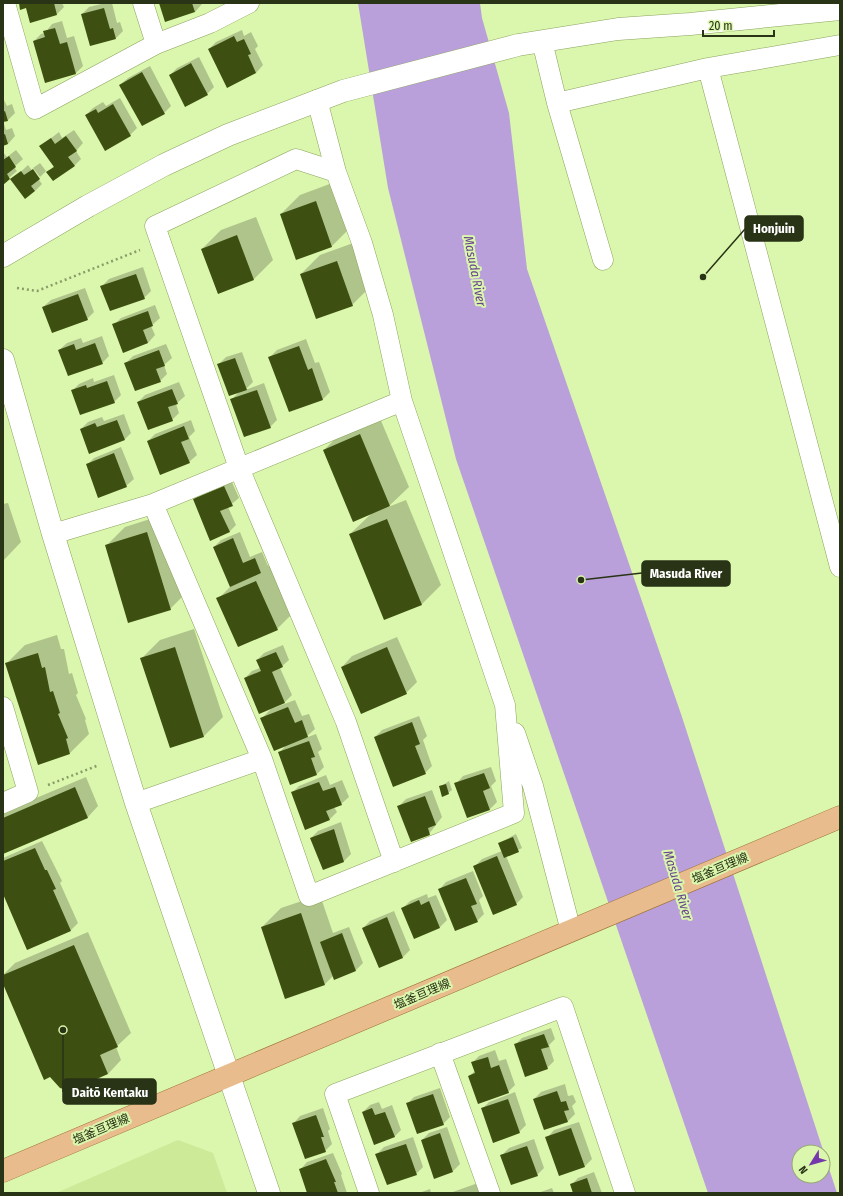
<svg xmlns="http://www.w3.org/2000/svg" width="843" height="1196" viewBox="0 0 843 1196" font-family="'Fira Sans Condensed','Noto Sans JP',sans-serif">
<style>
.built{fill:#cdea99}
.water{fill:#baa0db;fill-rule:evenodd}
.shadow{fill:#0003}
.building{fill:#3d4f11}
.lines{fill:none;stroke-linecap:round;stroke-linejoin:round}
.street-casing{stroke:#8ba45e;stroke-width:21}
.secondary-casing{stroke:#8ba45e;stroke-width:23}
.primary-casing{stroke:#9b6f32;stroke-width:23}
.path{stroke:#8a9d68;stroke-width:2.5;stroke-dasharray:2 3;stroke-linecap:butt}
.street{stroke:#fff;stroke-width:20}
.secondary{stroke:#fff;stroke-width:22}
.primary{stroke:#e8bc8d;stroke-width:22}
.labels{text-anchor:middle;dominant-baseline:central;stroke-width:4;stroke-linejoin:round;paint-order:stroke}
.street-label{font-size:12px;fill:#293316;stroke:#dbf6ad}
.water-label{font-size:13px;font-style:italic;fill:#67448c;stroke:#dbf6ad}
.leader{fill:none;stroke:#293316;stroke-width:1.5}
.callout-dot{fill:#293316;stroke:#dbf6ad;stroke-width:1.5}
.callout{fill:#293316;stroke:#293316;stroke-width:1.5}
.callout-label{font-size:13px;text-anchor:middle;font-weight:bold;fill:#fff}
</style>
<rect width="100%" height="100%" fill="#dbf6ad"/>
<path class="built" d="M 178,1140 L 213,1153 L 227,1193 L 56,1193 Z"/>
<path class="water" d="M 358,3 L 480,3 L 482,18 L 509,113 L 527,269 L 681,714 L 837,1193 L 708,1193 L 456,459 L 388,188 ZM 799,1152 L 823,1152 L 823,1176 L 799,1176 Z"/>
<path class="shadow" d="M 20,3 L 62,3 L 64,7 L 57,14 L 27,7 Z
M 105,3 L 112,3 L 117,23 L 120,22 L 123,31 L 116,38 L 82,14 L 89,7 Z
M 160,3 L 201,3 L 202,4 L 195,12 Z
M 62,21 L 67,38 L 74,36 L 83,66 L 76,73 L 46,81 L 34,41 L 41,34 L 45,33 L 52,24 Z
M 242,30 L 244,36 L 251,32 L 258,46 L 255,49 L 263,65 L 256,73 L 227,86 L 209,49 L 216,42 Z
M 199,57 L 214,87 L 207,94 L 170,75 L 177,68 Z
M 150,66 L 171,106 L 164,113 L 120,85 L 128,78 Z
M 3,98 L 7,106 L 12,104 L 15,113 L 8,120 L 3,121 L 6,130 L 12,128 L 15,136 L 8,144 L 3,145 Z
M 120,98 L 137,128 L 130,135 L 86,115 L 93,108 L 103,102 L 106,106 Z
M 74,130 L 83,143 L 76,151 L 81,159 L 74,166 L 48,172 L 54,166 L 41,146 L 59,132 L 62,138 Z
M 16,150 L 23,159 L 14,167 L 17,171 L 3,183 L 3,152 L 7,157 Z
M 40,163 L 46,171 L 40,177 L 33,168 Z
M 28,165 L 42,184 L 35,191 L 12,180 Z
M 335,182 L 351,227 L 332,246 L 296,259 L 281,214 L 300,195 Z
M 256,217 L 273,260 L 254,279 L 218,293 L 202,249 L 221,230 Z
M 356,242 L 371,286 L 352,305 L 301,274 L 320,255 Z
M 143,267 L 151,291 L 144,298 L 102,286 L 109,279 Z
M 85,288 L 94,312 L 87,319 L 43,307 L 51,300 Z
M 155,305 L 160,318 L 151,326 L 155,335 L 148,343 L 123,352 L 114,325 L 121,318 Z
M 102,336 L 109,356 L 102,363 L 59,350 L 67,343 L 81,338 L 83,343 Z
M 306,339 L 315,363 L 319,362 L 330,392 L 323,399 L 289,411 L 270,357 L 277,350 Z
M 166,344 L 172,358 L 164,365 L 167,374 L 160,381 L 126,363 L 133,356 Z
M 242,352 L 253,382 L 245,390 L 264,383 L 277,420 L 270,427 L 232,399 L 240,391 L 219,364 L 226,357 Z
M 114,375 L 121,395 L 114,402 L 72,391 L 79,384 L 93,378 L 94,382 Z
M 179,382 L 185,396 L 176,404 L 179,413 L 172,420 L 138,402 L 145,395 Z
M 124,414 L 131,433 L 124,440 L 81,429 L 88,422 L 102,417 L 104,421 Z
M 379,416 L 409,487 L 388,507 L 406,500 L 441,585 L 422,604 L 385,619 L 350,534 L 371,514 L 324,450 L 343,431 Z
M 191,420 L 195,431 L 189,437 L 197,455 L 189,462 L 148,441 L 155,434 Z
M 121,447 L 134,479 L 126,486 L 87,465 L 94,458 Z
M 231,480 L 239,498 L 228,507 L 236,525 L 229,532 L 194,500 L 201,492 Z
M 8,503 L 21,542 L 3,561 L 3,504 Z
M 166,514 L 189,590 L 170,609 L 106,546 L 125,527 Z
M 240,532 L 250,557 L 262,552 L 268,566 L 275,563 L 296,610 L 277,629 L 218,599 L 231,586 L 214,547 L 221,540 Z
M 194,629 L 223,717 L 204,736 L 170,746 L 141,659 L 160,640 Z
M 57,635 L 61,649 L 64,649 L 69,674 L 72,673 L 78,693 L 76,695 L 86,719 L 85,720 L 89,734 L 70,753 L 6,664 L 25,645 Z
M 397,637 L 417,682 L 406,693 L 342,667 L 352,656 Z
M 283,645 L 289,660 L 280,668 L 292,695 L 285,702 L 245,678 L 252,671 L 260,668 L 257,660 L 264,653 Z
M 295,700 L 302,716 L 309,714 L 315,729 L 305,738 L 316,734 L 322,749 L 318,752 L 324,767 L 317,774 L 291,784 L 279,753 L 287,744 L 262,718 L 271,709 Z
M 419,716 L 427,736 L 423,740 L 432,766 L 425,773 L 375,737 L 382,730 Z
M 491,767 L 496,781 L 491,786 L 497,802 L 490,809 L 456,784 L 463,776 Z
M 326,775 L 330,785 L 342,780 L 349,797 L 341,804 L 334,807 L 337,812 L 330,819 L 292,793 L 299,786 Z
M 86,777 L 98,806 L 88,817 L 3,853 L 3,812 Z
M 449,781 L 452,790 L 448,793 L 440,787 Z
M 432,790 L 442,817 L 429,834 L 399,806 L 406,799 Z
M 341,822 L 351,854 L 344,861 L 323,869 L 311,838 L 318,831 Z
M 516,834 L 522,848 L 506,856 L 523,897 L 516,904 L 475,866 L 482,859 L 502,851 L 499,843 Z
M 42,841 L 62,881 L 60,883 L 78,923 L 71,930 L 28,949 L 3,891 L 3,858 Z
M 473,871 L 483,896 L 479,900 L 484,914 L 477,921 L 439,890 L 446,882 Z
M 427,894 L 428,898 L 436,895 L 447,920 L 440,927 L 403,908 L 410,901 Z
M 320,895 L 333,933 L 349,927 L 363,963 L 356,970 L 334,975 L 325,984 L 286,997 L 262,927 L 281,908 Z
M 394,911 L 410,950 L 403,957 L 379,967 L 363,928 L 370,921 Z
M 88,932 L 131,1033 L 116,1047 L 121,1060 L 108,1074 L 3,982 L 3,975 L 15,963 Z
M 551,1028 L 555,1039 L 549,1045 L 554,1061 L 547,1068 L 515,1045 L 522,1038 Z
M 495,1050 L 499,1061 L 506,1059 L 515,1085 L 508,1092 L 469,1076 L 475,1071 L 472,1063 L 479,1056 Z
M 565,1084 L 568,1096 L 573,1095 L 576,1102 L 572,1106 L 575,1114 L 568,1121 L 544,1129 L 534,1099 L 541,1092 Z
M 440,1088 L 450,1117 L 443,1124 L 407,1104 L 414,1097 Z
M 515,1092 L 526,1125 L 519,1132 L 482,1109 L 489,1102 Z
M 379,1102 L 382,1109 L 392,1105 L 401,1130 L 394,1137 L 363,1112 L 370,1105 Z
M 323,1108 L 330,1129 L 328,1131 L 332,1144 L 325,1151 L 293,1124 L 300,1116 Z
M 579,1122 L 592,1159 L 585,1166 L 547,1138 L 554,1130 Z
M 447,1127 L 460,1164 L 453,1171 L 422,1140 L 429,1133 Z
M 413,1137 L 423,1167 L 416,1174 L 376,1155 L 384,1147 Z
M 534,1139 L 544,1168 L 537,1175 L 502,1155 L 509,1148 Z
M 333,1153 L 342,1174 L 341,1175 L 347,1193 L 308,1193 L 300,1170 L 307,1162 Z
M 594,1172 L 602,1193 L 572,1193 L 573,1191 L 571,1185 L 578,1178 Z
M 478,1183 L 482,1193 L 450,1193 Z
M 552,1188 L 554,1193 L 538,1193 Z
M 430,1189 L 431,1193 L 419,1193 Z"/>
<path class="building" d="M 19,3 L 54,3 L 57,15 L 30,23 L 26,8 L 20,10 Z
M 159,3 L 192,3 L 195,12 L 165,22 Z
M 104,8 L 110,29 L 113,28 L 116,39 L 90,46 L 81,14 Z
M 55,28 L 60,44 L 67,42 L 76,74 L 45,83 L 33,41 L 45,37 L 43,31 Z
M 234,36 L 237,42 L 244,39 L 251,54 L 248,55 L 256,73 L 227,88 L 208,49 Z
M 191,63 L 208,95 L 185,107 L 169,75 Z
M 142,72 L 165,114 L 142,126 L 119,85 Z
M 113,104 L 131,136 L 105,151 L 85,115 L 96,109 L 98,113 Z
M 5,111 L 8,121 L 3,122 L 3,112 Z
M 5,134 L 8,144 L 3,146 L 3,135 Z
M 66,136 L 77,151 L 68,157 L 75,166 L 53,181 L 46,172 L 54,167 L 39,146 L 51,138 L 55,144 Z
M 9,156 L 16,167 L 7,174 L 10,179 L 3,185 L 3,160 Z
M 33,169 L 40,179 L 31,186 L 35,191 L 25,199 L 10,179 L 21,171 L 24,175 Z
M 316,201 L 332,247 L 296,260 L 280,214 Z
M 237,235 L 254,280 L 218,294 L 201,249 Z
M 337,261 L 353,306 L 316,319 L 300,274 Z
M 136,274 L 145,299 L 110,311 L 100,286 Z
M 78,294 L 88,320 L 52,333 L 42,307 Z
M 148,311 L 153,326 L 143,330 L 148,343 L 123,353 L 112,324 Z
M 95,343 L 103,364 L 68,376 L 58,350 L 74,344 L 76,350 Z
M 299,346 L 308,370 L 312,368 L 323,400 L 289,412 L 268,357 Z
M 159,350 L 165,366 L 156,369 L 161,382 L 135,391 L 124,363 Z
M 235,358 L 247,390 L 229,396 L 217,364 Z
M 107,381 L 115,403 L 80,415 L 71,390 L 86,385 L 87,388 Z
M 172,389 L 178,404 L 168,407 L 173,421 L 148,430 L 137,402 Z
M 257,390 L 271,428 L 244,437 L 230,399 Z
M 117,420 L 125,440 L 89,454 L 80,429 L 95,423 L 97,427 Z
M 184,426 L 189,439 L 181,442 L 190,463 L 160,475 L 147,441 Z
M 360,434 L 390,506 L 353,522 L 323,450 Z
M 114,453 L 127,487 L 98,498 L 86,464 Z
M 224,486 L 233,506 L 220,511 L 230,532 L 210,541 L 193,499 Z
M 387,519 L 422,605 L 384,620 L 349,534 Z
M 147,532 L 171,610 L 128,623 L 105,545 Z
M 233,538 L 243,563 L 255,558 L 261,573 L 230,587 L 213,547 Z
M 256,581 L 278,630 L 238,647 L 216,598 Z
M 175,647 L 204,737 L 170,748 L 140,658 Z
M 387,647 L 407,694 L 361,714 L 341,667 Z
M 276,652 L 283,667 L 272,672 L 285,703 L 259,714 L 244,678 L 261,671 L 256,660 Z
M 38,653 L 42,668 L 45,667 L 50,692 L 53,691 L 60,713 L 58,714 L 68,738 L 66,739 L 70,754 L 38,765 L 5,663 Z
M 288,707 L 295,723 L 302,720 L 308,737 L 274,751 L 260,718 Z
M 412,722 L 420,744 L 415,746 L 426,774 L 393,787 L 374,737 Z
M 309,741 L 315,757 L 311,758 L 317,775 L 290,785 L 278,752 Z
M 484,773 L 490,788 L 483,791 L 490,810 L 467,818 L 454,783 Z
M 319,782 L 323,791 L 335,787 L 342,805 L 326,811 L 330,820 L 305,830 L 291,792 Z
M 446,784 L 449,794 L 442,797 L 439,786 Z
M 75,787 L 88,818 L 3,854 L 3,818 Z
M 425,796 L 436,825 L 428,828 L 430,835 L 411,842 L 397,806 Z
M 334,829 L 344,862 L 323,870 L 310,838 Z
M 513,837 L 519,852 L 504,858 L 498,843 Z
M 35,848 L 45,870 L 47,870 L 56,889 L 53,890 L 71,931 L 27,950 L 3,894 L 3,861 Z
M 497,856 L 517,905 L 493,915 L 473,866 Z
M 466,878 L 477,904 L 471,906 L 478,922 L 455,931 L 438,889 Z
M 419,900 L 421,905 L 429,901 L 440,928 L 414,939 L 401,908 Z
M 301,913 L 325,985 L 285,999 L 261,927 Z
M 387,917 L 403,958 L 379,968 L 362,928 Z
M 342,933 L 356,971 L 334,980 L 320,942 Z
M 74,945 L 118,1047 L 100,1055 L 108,1074 L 74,1089 L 67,1090 L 60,1088 L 50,1077 L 44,1080 L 3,984 L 3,975 Z
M 544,1034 L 549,1047 L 541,1049 L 548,1069 L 525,1077 L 514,1044 Z
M 488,1057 L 491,1068 L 499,1065 L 509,1093 L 478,1104 L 468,1076 L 475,1073 L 471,1062 Z
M 557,1091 L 561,1102 L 566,1101 L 569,1110 L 564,1111 L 568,1122 L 544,1130 L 533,1099 Z
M 433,1094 L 444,1125 L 417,1134 L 406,1103 Z
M 508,1099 L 520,1133 L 493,1143 L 481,1108 Z
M 372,1108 L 375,1115 L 385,1112 L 395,1137 L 374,1145 L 362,1112 Z
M 316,1115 L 324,1137 L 321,1137 L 326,1152 L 305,1159 L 292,1123 Z
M 571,1128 L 585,1167 L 559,1176 L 545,1137 Z
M 440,1133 L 453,1172 L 434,1179 L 421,1140 Z
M 406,1144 L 417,1175 L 387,1185 L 375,1154 Z
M 527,1146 L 538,1176 L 511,1185 L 500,1155 Z
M 326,1159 L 336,1182 L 334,1182 L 338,1193 L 307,1193 L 299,1169 Z
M 587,1178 L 592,1193 L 573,1193 L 570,1184 Z"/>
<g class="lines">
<g class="street-casing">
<path id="street" d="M 5,3 L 35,109 L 156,44 L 210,23 L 249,3
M 143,3 L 156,44
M 542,41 L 557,103 L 603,260
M 708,68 L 840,567
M 317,100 L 336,172
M 557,103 L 708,68 L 840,45
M 153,504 L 262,759
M 53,534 L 153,504 L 402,401 L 505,705 L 514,813 L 309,896 L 262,759 L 136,803
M 3,707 L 28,792 L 3,803
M 515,733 L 533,786 L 571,931
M 394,862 L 346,722 L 239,468 L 155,226 L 296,159 L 336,172 L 362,243 L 383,315 L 402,401
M 440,1053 L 490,1193
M 369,1193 L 335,1094 L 563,1007 L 625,1193"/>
</g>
<g class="secondary-casing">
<path id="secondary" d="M 3,256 L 88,206 L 164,165 L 228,135 L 343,91 L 518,45 L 618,29 L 690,24 L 840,9
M 3,360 L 53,534 L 136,803 L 269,1193"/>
</g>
<g class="primary-casing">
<path id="primary" d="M 3,1171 L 840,817"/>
</g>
<path class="path" d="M 17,288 L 37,291 L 140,250
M 48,785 L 99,765"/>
<use href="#street" class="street"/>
<use href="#secondary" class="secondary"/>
<use href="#primary" class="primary"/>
</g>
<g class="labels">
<g class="street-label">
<text transform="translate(720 868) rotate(-23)">塩釜亘理線</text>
<text transform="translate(422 994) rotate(-23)">塩釜亘理線</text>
<text transform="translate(101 1129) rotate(-23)">塩釜亘理線</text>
</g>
<g class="water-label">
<text transform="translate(475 271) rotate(79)">Masuda River</text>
<text transform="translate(678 885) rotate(73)">Masuda River</text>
</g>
</g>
<path class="leader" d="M703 277L745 229M581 580L642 573M63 1030L63 1092"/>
<g class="callout-dot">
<circle cx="703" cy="277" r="4"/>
<circle cx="581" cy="580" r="4"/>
<circle cx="63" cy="1030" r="4"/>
</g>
<g class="callout">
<rect x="745" y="216" width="58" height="25" rx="4"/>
<rect x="642" y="561" width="88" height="25" rx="4"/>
<rect x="63" y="1079" width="93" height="25" rx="4"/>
</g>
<g class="callout-label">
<text x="774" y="233">Honjuin</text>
<text x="686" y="578">Masuda River</text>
<text x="110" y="1097">Daitō Kentaku</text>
</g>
<rect width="843" height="1196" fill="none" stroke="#293316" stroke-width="8"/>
<g transform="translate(811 1164) rotate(233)"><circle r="19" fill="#dbf6ad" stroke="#94a871"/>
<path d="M0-3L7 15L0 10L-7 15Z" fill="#7537ac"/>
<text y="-6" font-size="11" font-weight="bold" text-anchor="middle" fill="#293316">N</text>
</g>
<path d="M703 30v6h71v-6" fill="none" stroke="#293316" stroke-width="2"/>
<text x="709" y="30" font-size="12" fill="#293316" stroke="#dbf6ad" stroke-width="3" paint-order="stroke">20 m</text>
</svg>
